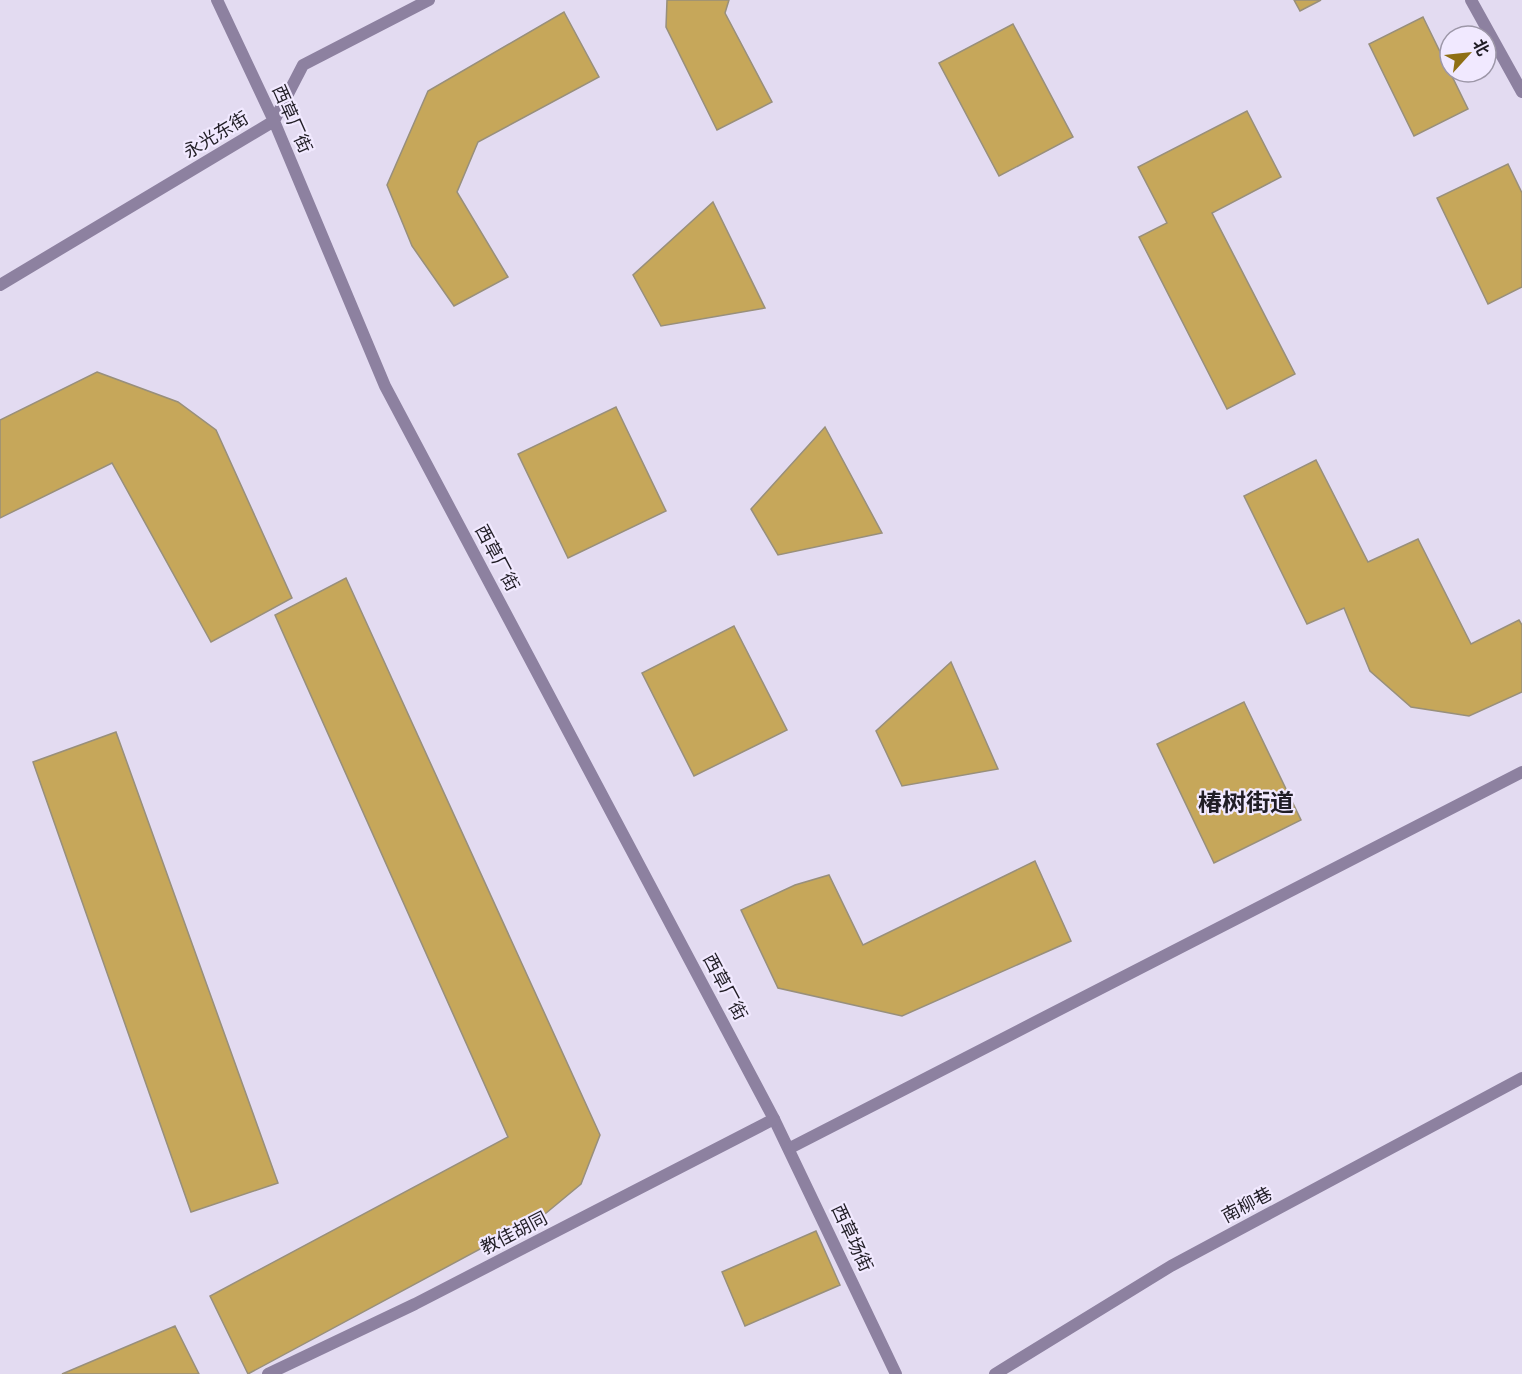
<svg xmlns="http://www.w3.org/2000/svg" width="1522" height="1374" viewBox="0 0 1522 1374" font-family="'DM Sans','Noto Sans SC',sans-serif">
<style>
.building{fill:#c6a75a;stroke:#988f7b;stroke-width:1.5}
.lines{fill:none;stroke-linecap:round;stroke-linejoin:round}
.service{stroke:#8d81a0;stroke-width:12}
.minor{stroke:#8d81a0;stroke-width:12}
.labels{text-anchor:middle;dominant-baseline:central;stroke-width:4.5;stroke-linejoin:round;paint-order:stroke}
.street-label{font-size:18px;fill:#201d25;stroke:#f1e9ff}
.district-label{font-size:24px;font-weight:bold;fill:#201d25;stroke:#f1e9ff}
</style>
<rect width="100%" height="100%" fill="#e3dbf1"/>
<path class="building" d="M 667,0 L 729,0 L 725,13 L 772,102 L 717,130 L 666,27 Z
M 1294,0 L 1321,0 L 1300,11 Z
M 564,12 L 599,77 L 478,142 L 457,192 L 508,277 L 454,306 L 412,246 L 387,185 L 428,91 Z
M 1423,17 L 1468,109 L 1414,136 L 1369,44 Z
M 1013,24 L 1073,137 L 999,176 L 939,63 Z
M 1247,111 L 1281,177 L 1212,213 L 1295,374 L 1227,409 L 1139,237 L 1167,223 L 1138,167 Z
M 1508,164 L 1522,193 L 1522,287 L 1488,304 L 1437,198 Z
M 713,202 L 765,308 L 661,326 L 633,275 Z
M 97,372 L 178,402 L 216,430 L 292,598 L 211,642 L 112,463 L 0,518 L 0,420 Z
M 616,407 L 666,511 L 568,558 L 518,454 Z
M 825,427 L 882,533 L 778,555 L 751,509 Z
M 1316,460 L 1368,562 L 1418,539 L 1471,644 L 1519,620 L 1522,625 L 1522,692 L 1469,716 L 1411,707 L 1370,671 L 1344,608 L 1307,624 L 1244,496 Z
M 346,578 L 600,1135 L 581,1184 L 545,1214 L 248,1374 L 210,1296 L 508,1137 L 275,615 Z
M 734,626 L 787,730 L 694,776 L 642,673 Z
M 951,662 L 998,769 L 902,786 L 876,731 Z
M 1244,702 L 1301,820 L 1214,863 L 1157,744 Z
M 116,732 L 278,1183 L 191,1212 L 33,762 Z
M 1035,861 L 1071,941 L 902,1016 L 778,988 L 741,910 L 795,885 L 829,875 L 863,945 Z
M 816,1231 L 840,1285 L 745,1326 L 722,1272 Z
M 175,1326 L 199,1374 L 62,1374 Z"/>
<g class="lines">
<path class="service" d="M 774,1119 L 896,1374
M 995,1374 L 1171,1266 L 1522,1078"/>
<path class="minor" d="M 217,0 L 274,121 L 385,386 L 774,1119 L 415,1304 L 268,1374
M 1471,0 L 1522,92
M 0,285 L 274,121 L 303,65 L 429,0
M 790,1148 L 1522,772"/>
</g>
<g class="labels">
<g class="street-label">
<text transform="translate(292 119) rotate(66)">西草厂街</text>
<text transform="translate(216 135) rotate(-31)">永光东街</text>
<text transform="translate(497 558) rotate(62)">西草厂街</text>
<text transform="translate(725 987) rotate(62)">西草厂街</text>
<text transform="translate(1247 1205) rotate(-28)">南柳巷</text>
<text transform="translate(514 1233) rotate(-27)">教佳胡同</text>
<text transform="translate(852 1238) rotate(65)">西草场街</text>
</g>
<g class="district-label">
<text x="1246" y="802">椿树街道</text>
</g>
</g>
<g transform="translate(1468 54) rotate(63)"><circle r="28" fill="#f1e9ff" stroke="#9d97a8" stroke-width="1.5"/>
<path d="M0-4.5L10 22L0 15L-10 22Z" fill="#8f6f14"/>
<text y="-9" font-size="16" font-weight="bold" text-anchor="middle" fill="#201d25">北</text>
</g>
</svg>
